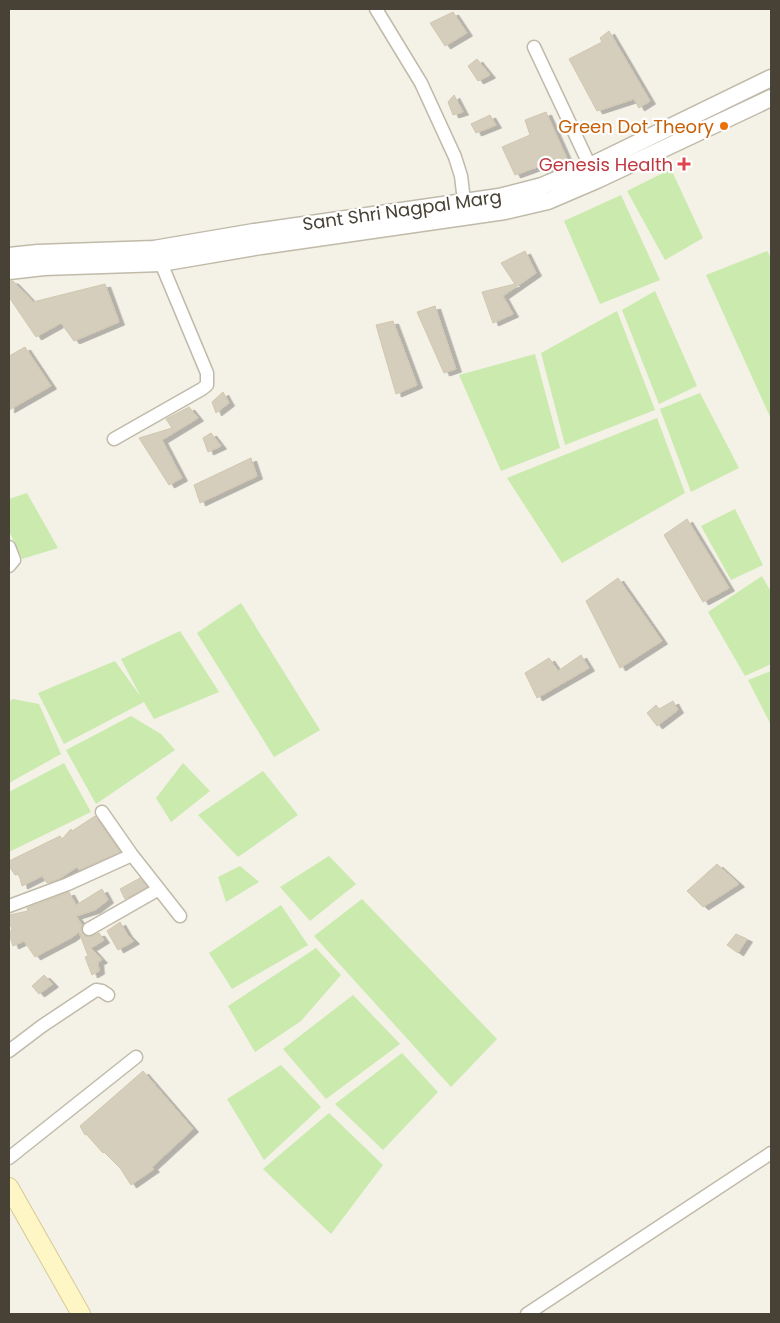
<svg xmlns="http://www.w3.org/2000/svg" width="780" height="1323" viewBox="0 0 780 1323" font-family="Poppins,sans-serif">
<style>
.green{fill:#caeaae}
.building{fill:#d6cebc;stroke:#d1c7af;filter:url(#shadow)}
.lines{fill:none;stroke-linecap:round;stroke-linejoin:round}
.minor-casing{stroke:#c0baa9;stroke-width:15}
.tertiary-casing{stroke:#c0baa9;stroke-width:19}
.secondary-casing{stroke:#d6ca95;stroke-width:20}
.minor{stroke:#fff;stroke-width:12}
.tertiary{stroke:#fff;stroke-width:16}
.secondary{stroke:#fff6c6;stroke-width:18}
.food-dot{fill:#e8710a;stroke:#fff;stroke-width:2}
.health-dot{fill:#e0444e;stroke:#fff;stroke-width:2}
.labels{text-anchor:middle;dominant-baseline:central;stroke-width:4.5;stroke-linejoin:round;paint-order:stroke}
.food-label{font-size:18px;fill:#c56008;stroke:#fff;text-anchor:end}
.health-label{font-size:18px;fill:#be3a42;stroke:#fff;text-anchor:end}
.street-label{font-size:18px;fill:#484236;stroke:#fff}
</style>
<defs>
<filter id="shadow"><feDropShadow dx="5.5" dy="3" stdDeviation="0" flood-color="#0004"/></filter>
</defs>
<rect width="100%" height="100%" fill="#f4f1e7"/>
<path class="green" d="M 671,169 L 703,238 L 665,260 L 627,191 Z
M 621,195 L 660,280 L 600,304 L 564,221 Z
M 767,251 L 771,258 L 771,419 L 706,275 Z
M 655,291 L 697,386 L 659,404 L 622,310 Z
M 617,311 L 655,410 L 565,445 L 541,353 Z
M 535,354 L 560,448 L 501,471 L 459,375 Z
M 700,393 L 739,468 L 691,492 L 660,409 Z
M 657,418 L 685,493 L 562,563 L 507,478 Z
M 27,493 L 58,548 L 22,559 L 9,531 L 9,499 Z
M 735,509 L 763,565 L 731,580 L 701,526 Z
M 762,576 L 771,592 L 771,664 L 745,676 L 708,612 Z
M 241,603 L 320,730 L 274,757 L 197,633 Z
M 180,631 L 219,692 L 154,719 L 144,702 L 64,744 L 38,693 L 115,661 L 141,697 L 121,659 Z
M 771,671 L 771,725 L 748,680 Z
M 13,699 L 39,704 L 61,754 L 9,783 L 9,701 Z
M 131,716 L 161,734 L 175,750 L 96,804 L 66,750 Z
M 64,763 L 91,812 L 9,852 L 9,792 Z
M 183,763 L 210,791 L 171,822 L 156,798 Z
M 263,771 L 298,815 L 238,857 L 198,815 Z
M 329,856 L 356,884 L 310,921 L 280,887 Z
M 240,866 L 259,882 L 226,902 L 218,877 Z
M 362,899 L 497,1039 L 451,1087 L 314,936 Z
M 281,905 L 308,945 L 232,989 L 209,953 Z
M 316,948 L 341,975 L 301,1021 L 255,1052 L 228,1006 Z
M 353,995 L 400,1044 L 326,1099 L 283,1049 Z
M 402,1053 L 438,1092 L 383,1150 L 335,1104 Z
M 281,1065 L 321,1107 L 264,1160 L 227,1099 Z
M 329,1113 L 383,1165 L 331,1234 L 263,1169 Z"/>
<path class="building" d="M 453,12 L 467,33 L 445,46 L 430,23 Z
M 609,31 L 650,101 L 639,108 L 634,99 L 597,111 L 569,59 L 602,42 L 600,38 Z
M 477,59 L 490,75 L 478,81 L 468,66 Z
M 454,95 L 463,112 L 453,115 L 448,102 Z
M 546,112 L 568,161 L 542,171 L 540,166 L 515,175 L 502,147 L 530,135 L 525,120 Z
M 490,115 L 496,125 L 476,133 L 471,124 Z
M 525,251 L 536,273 L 503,296 L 513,314 L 493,323 L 482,292 L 515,284 L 501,263 Z
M 9,281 L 13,281 L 33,302 L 105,284 L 119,322 L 74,341 L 61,323 L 36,337 L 9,297 Z
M 435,306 L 456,369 L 444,373 L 417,312 Z
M 393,321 L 417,385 L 396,394 L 376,325 Z
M 25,347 L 51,386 L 9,410 L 9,356 Z
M 223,392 L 229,403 L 216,413 L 212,402 Z
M 189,407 L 198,418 L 162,440 L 182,478 L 169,485 L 139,438 L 172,428 L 166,419 Z
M 211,433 L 221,446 L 208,452 L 203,438 Z
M 251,458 L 257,476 L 200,503 L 194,485 Z
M 687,519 L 729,588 L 703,602 L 664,535 Z
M 618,578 L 662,641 L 620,668 L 586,601 Z
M 581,655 L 589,668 L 537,698 L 525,673 L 549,658 L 558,671 Z
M 673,701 L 678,710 L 657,726 L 647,713 L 656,705 L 659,709 Z
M 95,816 L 120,852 L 79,870 L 77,867 L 59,879 L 47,883 L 42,876 L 22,886 L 19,874 L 15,875 L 9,866 L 9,861 L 60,836 L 62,839 L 71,829 L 72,831 Z
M 717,864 L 739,884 L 703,907 L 687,891 Z
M 140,878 L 147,887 L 125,899 L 120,889 Z
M 102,889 L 108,900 L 95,910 L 76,916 L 82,925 L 81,929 L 85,936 L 89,937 L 99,933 L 104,940 L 91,948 L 102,960 L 98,962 L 99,971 L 92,975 L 85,957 L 88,956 L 79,932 L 71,938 L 35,957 L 24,941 L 13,946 L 9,933 L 12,929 L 9,922 L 9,915 L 28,911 L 27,908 L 69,892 L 76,905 Z
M 120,922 L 127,934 L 134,941 L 118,950 L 107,931 Z
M 736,934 L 747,939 L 738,953 L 727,945 Z
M 44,975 L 53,984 L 39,994 L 32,986 Z
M 143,1071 L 193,1129 L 152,1167 L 154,1169 L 131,1185 L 120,1168 L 104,1152 L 103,1153 L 86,1134 L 85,1135 L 80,1126 Z"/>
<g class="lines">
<g class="minor-casing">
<path id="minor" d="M 376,9 L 421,83 L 455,157 L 461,176 L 465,209
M 534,47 L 590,166
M 114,439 L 202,389 L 207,385 L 207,373 L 161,263
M 9,547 L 14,560 L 9,566
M 102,812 L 132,855 L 180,916
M 9,906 L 68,884 L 132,855
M 89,929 L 159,889
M 9,1051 L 42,1026 L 96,990 L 102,991 L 108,995
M 9,1158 L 136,1057
M 527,1314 L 771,1153"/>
</g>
<g class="tertiary-casing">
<path id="tertiary" d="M 9,256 L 38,253 L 154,249 L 254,232 L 499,197 L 542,186 L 590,166 L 771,78
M 9,271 L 44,267 L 161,263 L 261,246 L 505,211 L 548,201 L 597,180 L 771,98"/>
</g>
<g class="secondary-casing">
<path id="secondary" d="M 9,1187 L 81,1314"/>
</g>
<use href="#minor" class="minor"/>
<use href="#tertiary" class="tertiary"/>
<use href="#secondary" class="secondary"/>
</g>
<circle class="food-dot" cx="724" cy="126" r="5"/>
<path class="health-dot" d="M681.5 156.5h5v5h5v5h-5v5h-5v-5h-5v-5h5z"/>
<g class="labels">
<g class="food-label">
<text x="714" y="126">Green Dot Theory</text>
</g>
<g class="health-label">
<text x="673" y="164">Genesis Health</text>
</g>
<g class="street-label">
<text transform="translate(402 210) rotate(-8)">Sant Shri Nagpal Marg</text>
</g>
</g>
<rect width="780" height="1323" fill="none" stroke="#484236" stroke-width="20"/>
</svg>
